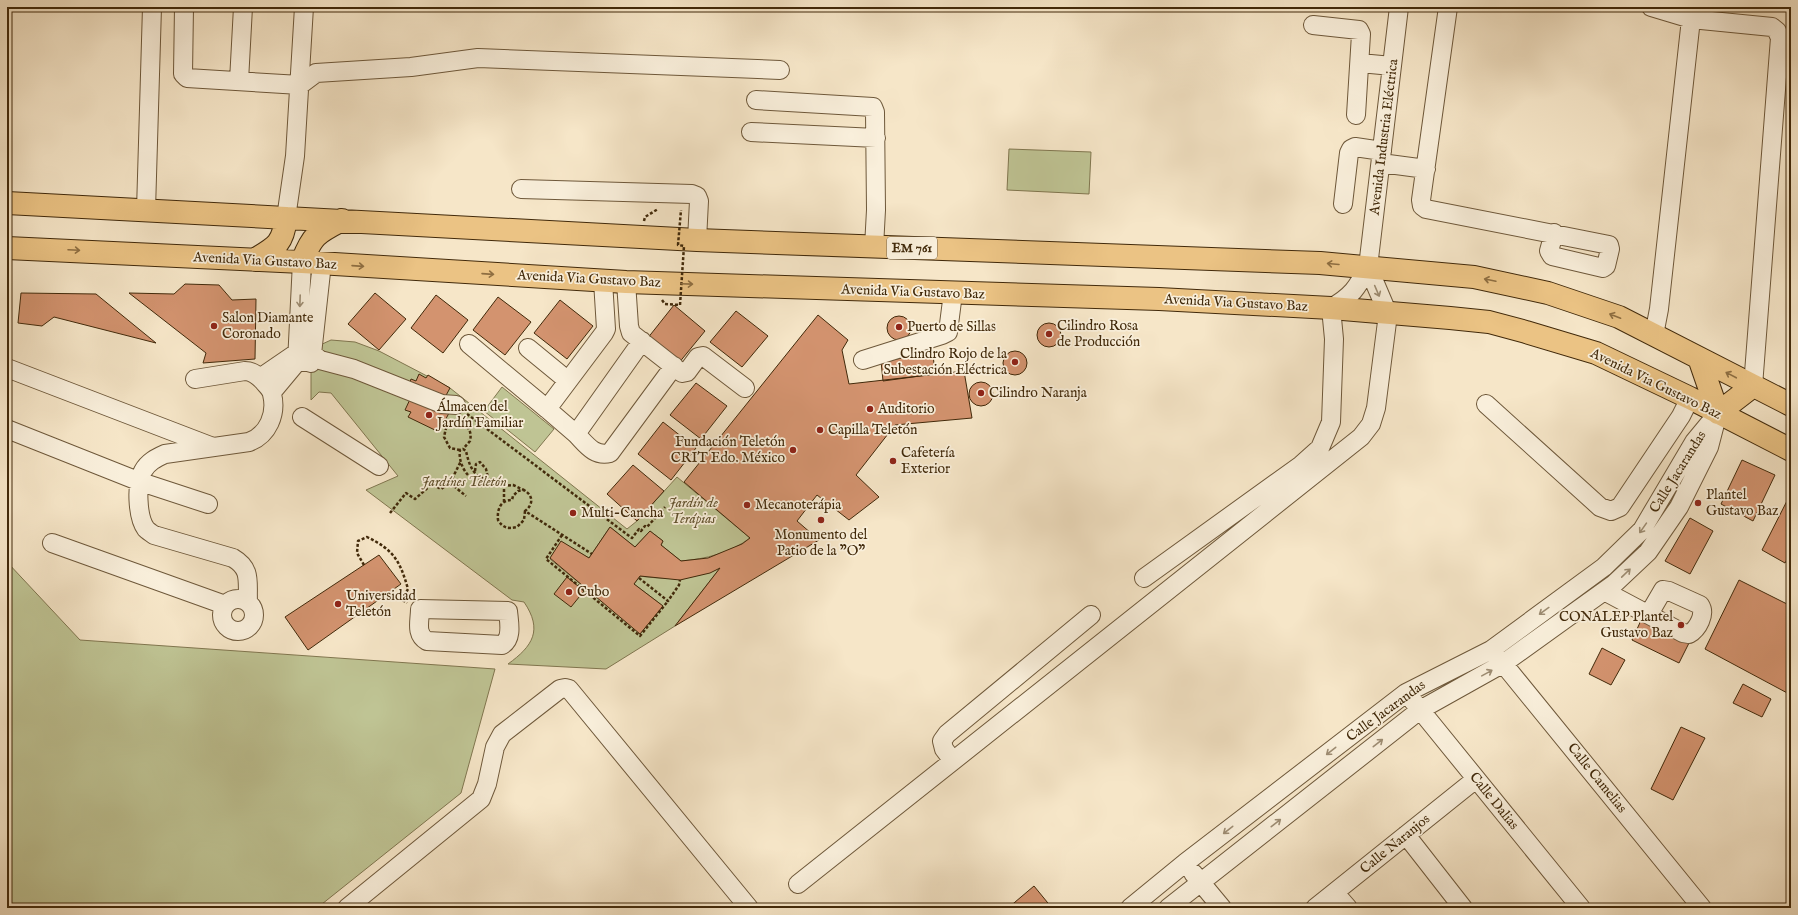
<svg xmlns="http://www.w3.org/2000/svg" width="1798" height="915" viewBox="0 0 1798 915" font-family="'IM FELL English',serif">
<style>
.green{fill:#bfc494;stroke:#80764f}
.building{fill:#d3936f;stroke:#41290a}
.lines{fill:none;stroke-linecap:round;stroke-linejoin:round}
.minor-casing{stroke:#6e583a;stroke-width:20}
.major-casing{stroke:#41290a;stroke-width:24}
.path{stroke:#41290a;stroke-width:2.5;stroke-dasharray:3 2;stroke-linecap:butt}
.minor{stroke:#f9efdb;stroke-width:18}
.major{stroke:#ebc384;stroke-width:22}
.path-bridge{stroke:#41290a;stroke-width:2.5;stroke-dasharray:3 2;stroke-linecap:butt}
.oneway{stroke:#8e6e41}
.oneway2{stroke:#9d8c72}
.poi-dot{fill:#8f2418;stroke:#f9efdb;stroke-width:1.5}
.labels{text-anchor:middle;dominant-baseline:central;stroke-width:3.5;stroke-linejoin:round;paint-order:stroke}
.shield{fill:#f9efdb;stroke:#786449;stroke-width:1}
.shield-label{font-size:13px;font-weight:bold;fill:#41290a}
.street-label{font-size:14px;fill:#41290a;stroke:#f9efdb}
.poi-label{font-size:14px;fill:#41290a;stroke:#f9efdb;text-anchor:start}
.park-label{font-size:14px;font-style:italic;fill:#60502c;stroke:#f9efdb}
</style>
<rect width="100%" height="100%" fill="#f6e6c8"/>
<filter id="stains"><feTurbulence type="fractalNoise" baseFrequency=".005" numOctaves="4"/><feColorMatrix values="0 0 0 0 .2 0 0 0 0 .09 0 0 0 0 .02 0 0 0 .5 -.17"/></filter>
<radialGradient id="worn" r=".72"><stop offset=".6" stop-color="#630" stop-opacity="0"/><stop offset="1" stop-color="#630" stop-opacity=".3"/></radialGradient>
<path class="green" d="M 1009,149 L 1091,152 L 1089,194 L 1007,190 Z
M 331,340 L 355,342 L 379,351 L 450,388 L 627,529 L 637,521 L 677,477 L 750,538 C 730,553 706,559 681,561 L 661,545 L 663,541 L 650,531 L 635,547 L 610,527 L 589,558 L 561,542 L 550,559 L 640,633 L 663,606 L 634,584 L 640,576 C 666,580 696,579 720,568 L 675,626 L 606,669 L 508,664 C 533,646 543,630 524,602 L 512,600 L 366,490 L 398,476 L 331,393 L 319,392 L 311,400 L 311,371 L 318,346 Z
M 502,387 L 554,429 L 535,452 L 484,411 Z
M 7,562 L 80,640 L 495,669 L 461,793 L 317,908 L 7,908 Z"/>
<path class="building" d="M 185,284 L 219,285 L 232,300 L 256,299 L 255,359 L 203,363 L 206,353 L 129,293 L 174,294 Z
M 21,293 L 96,294 L 156,343 L 54,317 L 42,326 L 18,323 Z
M 375,293 L 406,319 L 379,350 L 348,324 Z
M 436,295 L 468,320 L 443,353 L 411,328 Z
M 498,297 L 531,322 L 505,355 L 473,330 Z
M 560,300 L 593,326 L 567,359 L 534,333 Z
M 674,305 L 705,331 L 678,364 L 647,339 Z
M 736,311 L 768,336 L 742,367 L 710,342 Z
M 818,315 L 848,340 L 842,350 L 849,384 L 964,371 L 972,418 L 895,425 L 856,475 L 879,497 L 849,520 L 817,495 L 797,521 L 819,540 L 675,626 L 720,568 L 710,573 L 680,580 L 640,576 L 634,584 L 663,606 L 640,634 L 550,558 L 561,541 L 589,558 L 610,527 L 635,547 L 650,531 L 663,541 L 661,545 L 681,561 L 708,558 L 742,544 L 750,538 L 684,482 Z
M887 328a12 12 0 1 1 24 0a12 12 0 1 1-24 0Z
M1037 335a12 12 0 1 1 24 0a12 12 0 1 1-24 0Z
M1003 363a12 12 0 1 1 24 0a12 12 0 1 1-24 0Z
M 933,354 L 935,374 L 883,381 L 881,361 Z
M 419,374 L 426,378 L 428,375 L 450,388 L 443,401 L 410,382 L 411,379 L 416,381 Z
M969 394a12 12 0 1 1 24 0a12 12 0 1 1-24 0Z
M 696,383 L 727,406 L 701,439 L 670,415 Z
M 412,395 L 449,413 L 439,432 L 408,417 L 411,412 L 405,410 Z
M 663,422 L 696,448 L 671,480 L 638,454 Z
M 1742,460 L 1775,475 L 1753,521 L 1721,504 Z
M 633,465 L 664,491 L 637,521 L 607,494 Z
M 1791,493 L 1791,552 L 1785,563 L 1762,550 Z
M 1690,518 L 1713,531 L 1690,574 L 1665,561 Z
M 379,555 L 401,584 L 308,650 L 285,617 Z
M 567,577 L 584,591 L 571,607 L 554,594 Z
M 1739,580 L 1791,606 L 1791,695 L 1705,649 Z
M 1643,616 L 1691,639 L 1679,663 L 1632,640 Z
M 1602,648 L 1625,660 L 1611,685 L 1589,674 Z
M 1743,684 L 1771,699 L 1762,717 L 1733,703 Z
M 1681,727 L 1705,738 L 1673,800 L 1651,789 Z
M 1034,886 L 1052,908 L 1008,908 Z"/>
<g class="lines">
<g class="minor-casing">
<path id="minor" d="M 184,7 L 183,74 L 187,78 L 300,85 L 316,73 L 411,67 L 478,58 L 780,70
M 1448,7 L 1421,200 L 1422,206 L 1426,209 L 1609,245 L 1610,249 L 1606,266 L 1603,268 L 1552,256 L 1549,251 L 1554,233
M 1651,7 L 1691,19
M 1313,25 L 1359,30 L 1361,34 L 1356,115
M 1360,63 L 1392,66
M 239,81 L 243,7
M 756,100 L 873,107 L 875,112 L 876,210 L 874,247
M 751,132 L 876,138
M 1381,163 L 1426,169
M 521,189 L 692,194 L 697,196 L 699,201 L 697,240
M 1343,204 L 1349,153 L 1351,149 L 1355,147 L 1382,151
M 146,210 L 152,7
M 286,218 L 295,156 L 304,7
M 626,282 L 629,326 L 631,333 L 682,373 L 687,372 L 698,357 L 703,356 L 745,388
M 1654,335 L 1659,309 L 1691,19 L 1772,27 L 1777,31 L 1780,38 L 1753,386
M 642,341 L 576,434 C 586,444 594,457 610,453 L 674,366
M 469,344 L 547,409 L 604,333 L 606,329 L 603,281
M 528,348 L 567,380
M 863,360 L 942,335 L 948,332 L 953,293
M 297,362 L 302,262
M 311,363 L 322,263
M 7,368 L 213,447
M 260,378 L 298,352 L 312,353 L 320,360 L 354,369 L 442,404 L 456,405
M 195,379 L 245,371 C 253,371 258,376 263,381 C 266,385 271,389 272,394 C 277,414 268,435 249,442 L 165,454 C 156,458 148,462 143,471 C 136,483 137,517 146,529 C 148,531 151,533 154,535 L 233,558 C 252,569 247,582 248,602
M 272,392 L 297,362 L 307,362
M 1486,404 L 1600,507 L 1611,511 L 1620,507 L 1681,416 L 1690,398
M 547,409 L 576,434
M 302,417 L 379,466
M 7,429 L 138,481 L 208,504
M 52,543 L 225,605
M 1144,578 L 1301,465 L 1320,448 L 1331,422 L 1334,339 L 1331,308 C 1352,296 1357,288 1368,267 L 1399,7
M 1604,591 L 1683,633 L 1689,634 C 1698,629 1706,614 1700,605 L 1669,591 L 1663,590 L 1649,614
M222 615a16 16 0 1 1 32 0a16 16 0 1 1-32 0Z
M 420,609 L 508,611 C 509,622 513,639 502,645 L 427,641 C 415,634 420,621 420,609 Z
M 1497,656 L 1702,908
M 1413,701 L 1581,908
M 953,761 L 944,749 L 942,741 L 947,734 L 1091,615
M 1406,835 L 1463,908
M 1193,873 L 1222,908
M 798,884 L 1361,437 L 1371,424 L 1376,408 L 1388,314 L 1368,267
M 1335,893 L 1348,908
M 347,908 L 481,799 L 487,784 L 495,747 L 502,734 L 560,689 L 565,688 L 569,689 L 749,908
M 1130,908 L 1185,863 L 1406,693 L 1491,650 L 1604,567 L 1642,530 L 1694,442 L 1718,413
M 1168,908 L 1420,710 L 1504,663 L 1614,584 L 1648,552 L 1679,507 L 1709,447 L 1716,420
M 1315,908 L 1476,779"/>
</g>
<g class="major-casing">
<path id="major" d="M 7,203 L 697,240 L 1320,263 L 1474,277 L 1548,293 L 1619,317 L 1791,405
M 7,248 L 302,262 L 626,282 L 1159,299 L 1331,308 L 1450,318 L 1489,322 L 1526,332 L 1596,353 L 1690,398 L 1791,450
M 254,260 C 276,247 283,244 286,218
M 302,262 C 312,235 317,233 342,220
M 1699,358 L 1718,413 L 1753,386"/>
</g>
<path class="path" d="M 644,221 L 645,217 L 658,209
M 662,300 L 665,304 L 680,305
M 467,414 L 632,538 L 639,529 L 641,531 L 645,526 L 647,527 L 665,507
M 460,450 L 450,448 L 444,437 L 446,428 C 457,418 474,424 470,441 L 463,449
M 475,471 L 476,464 L 480,462 L 486,469 L 488,478
M 481,478 L 475,480 C 465,476 458,461 460,450 L 463,449 L 466,451 C 468,460 471,472 480,477 C 489,482 495,476 504,486
M 450,483 L 466,496
M 504,502 L 504,486 L 513,485 L 524,490
M 525,511 L 524,520 L 517,527 C 508,529 503,528 498,520 C 497,510 500,500 512,500 L 513,496 L 518,491 L 524,490 C 534,496 533,505 525,511 L 592,554
M 390,513 L 406,493 L 415,499 L 432,484 L 441,489 L 450,483 L 461,461
M 562,535 L 546,559 L 640,636 L 668,601
M 364,565 L 357,553 L 358,541 L 367,537 C 394,550 400,561 408,589 L 402,600
M 639,578 L 668,601 L 679,585 L 680,580
M 390,592 L 407,603"/>
<use href="#minor" class="minor"/>
<use href="#major" class="major"/>
<path class="path-bridge" d="M 680,305 L 684,246 L 678,245 L 681,210"/>
</g>
<defs><path id="oneway-shaft" d="M-6 0H5M1.5-3L5.5 0L1.5 3" fill="none" stroke-width="1.6" stroke-linecap="round" stroke-linejoin="round"/></defs>
<g class="oneway">
<use href="#oneway-shaft" transform="translate(74 250) rotate(3)"/>
<use href="#oneway-shaft" transform="translate(1333 264) rotate(-175)"/>
<use href="#oneway-shaft" transform="translate(358 266) rotate(4)"/>
<use href="#oneway-shaft" transform="translate(488 274) rotate(4)"/>
<use href="#oneway-shaft" transform="translate(1490 280) rotate(-168)"/>
<use href="#oneway-shaft" transform="translate(687 284) rotate(2)"/>
<use href="#oneway-shaft" transform="translate(1615 316) rotate(-159)"/>
<use href="#oneway-shaft" transform="translate(1731 375) rotate(-152)"/>
</g>
<g class="oneway2">
<use href="#oneway-shaft" transform="translate(1377 291) rotate(67)"/>
<use href="#oneway-shaft" transform="translate(300 301) rotate(92)"/>
<use href="#oneway-shaft" transform="translate(1643 528) rotate(125)"/>
<use href="#oneway-shaft" transform="translate(1626 573) rotate(-44)"/>
<use href="#oneway-shaft" transform="translate(1544 611) rotate(144)"/>
<use href="#oneway-shaft" transform="translate(1487 673) rotate(-29)"/>
<use href="#oneway-shaft" transform="translate(1378 743) rotate(-38)"/>
<use href="#oneway-shaft" transform="translate(1331 751) rotate(142)"/>
<use href="#oneway-shaft" transform="translate(1276 823) rotate(-38)"/>
<use href="#oneway-shaft" transform="translate(1228 830) rotate(142)"/>
</g>
<g class="poi-dot">
<circle cx="214" cy="326" r="4"/>
<circle cx="899" cy="327" r="4"/>
<circle cx="1049" cy="334" r="4"/>
<circle cx="1015" cy="362" r="4"/>
<circle cx="981" cy="393" r="4"/>
<circle cx="870" cy="409" r="4"/>
<circle cx="429" cy="415" r="4"/>
<circle cx="820" cy="430" r="4"/>
<circle cx="793" cy="450" r="4"/>
<circle cx="893" cy="461" r="4"/>
<circle cx="1698" cy="503" r="4"/>
<circle cx="747" cy="505" r="4"/>
<circle cx="573" cy="513" r="4"/>
<circle cx="821" cy="520" r="4"/>
<circle cx="569" cy="592" r="4"/>
<circle cx="338" cy="604" r="4"/>
<circle cx="1681" cy="625" r="4"/>
</g>
<g class="labels">
<rect class="shield" x="887" y="237" width="50" height="22" rx="3"/>
<g class="shield-label">
<text x="912" y="248">EM 761</text>
</g>
<g class="street-label">
<text transform="translate(1384 137) rotate(-83)">Avenida Industria Eléctrica</text>
<text transform="translate(265 261) rotate(3)">Avenida Via Gustavo Baz</text>
<text transform="translate(589 279) rotate(3)">Avenida Via Gustavo Baz</text>
<text transform="translate(913 292) rotate(2)">Avenida Via Gustavo Baz</text>
<text transform="translate(1236 303) rotate(3)">Avenida Via Gustavo Baz</text>
<text transform="translate(1656 384) rotate(26)">Avenida Via Gustavo Baz</text>
<text transform="translate(1678 472) rotate(-58)">Calle Jacarandas</text>
<text transform="translate(1386 711) rotate(-36)">Calle Jacarandas</text>
<text transform="translate(1597 778) rotate(51)">Calle Camelias</text>
<text transform="translate(1494 801) rotate(51)">Calle Dalias</text>
<text transform="translate(1395 844) rotate(-39)">Calle Naranjos</text>
</g>
<g class="poi-label">
<text x="222" y="318">Salon Diamante<tspan x="222" dy="16">Coronado</tspan></text>
<text x="1057" y="326">Cilindro Rosa<tspan x="1057" dy="16">de Producción</tspan></text>
<text x="907" y="327">Puerto de Sillas</text>
<text x="1007" y="354" text-anchor="end">Clindro Rojo de la<tspan x="1007" dy="16">Subestación Eléctrica</tspan></text>
<text x="989" y="393">Cilindro Naranja</text>
<text x="437" y="407">Álmacen del<tspan x="437" dy="16">Jardín Familiar</tspan></text>
<text x="878" y="409">Auditorio</text>
<text x="828" y="430">Capilla Teletón</text>
<text x="785" y="442" text-anchor="end">Fundación Teletón<tspan x="785" dy="16">CRIT Edo. México</tspan></text>
<text x="901" y="453">Cafetería<tspan x="901" dy="16">Exterior</tspan></text>
<text x="1706" y="495">Plantel<tspan x="1706" dy="16">Gustavo Baz</tspan></text>
<text x="755" y="505">Mecanoterápia</text>
<text x="581" y="513">Multi-Cancha</text>
<text x="821" y="535" text-anchor="middle">Monumento del<tspan x="821" dy="16">Patio de la "O"</tspan></text>
<text x="577" y="592">Cubo</text>
<text x="346" y="596">Universidad<tspan x="346" dy="16">Teletón</tspan></text>
<text x="1673" y="617" text-anchor="end">CONALEP Plantel<tspan x="1673" dy="16">Gustavo Baz</tspan></text>
</g>
<g class="park-label">
<text x="464" y="482">Jardínes Teletón</text>
<text x="693" y="503">Jardín de<tspan x="693" dy="16">Terápias</tspan></text>
</g>
</g>
<rect width="1798" height="915" fill="none" stroke="#f6e6c8" stroke-width="24"/>
<rect x="8" y="8" width="1782" height="899" fill="none" stroke="#41290a" stroke-width="2"/>
<rect x="12" y="12" width="1774" height="891" fill="none" stroke="#41290a"/>
<rect width="100%" height="100%" filter="url(#stains)"/>
<rect width="100%" height="100%" fill="url(#worn)"/>
</svg>
